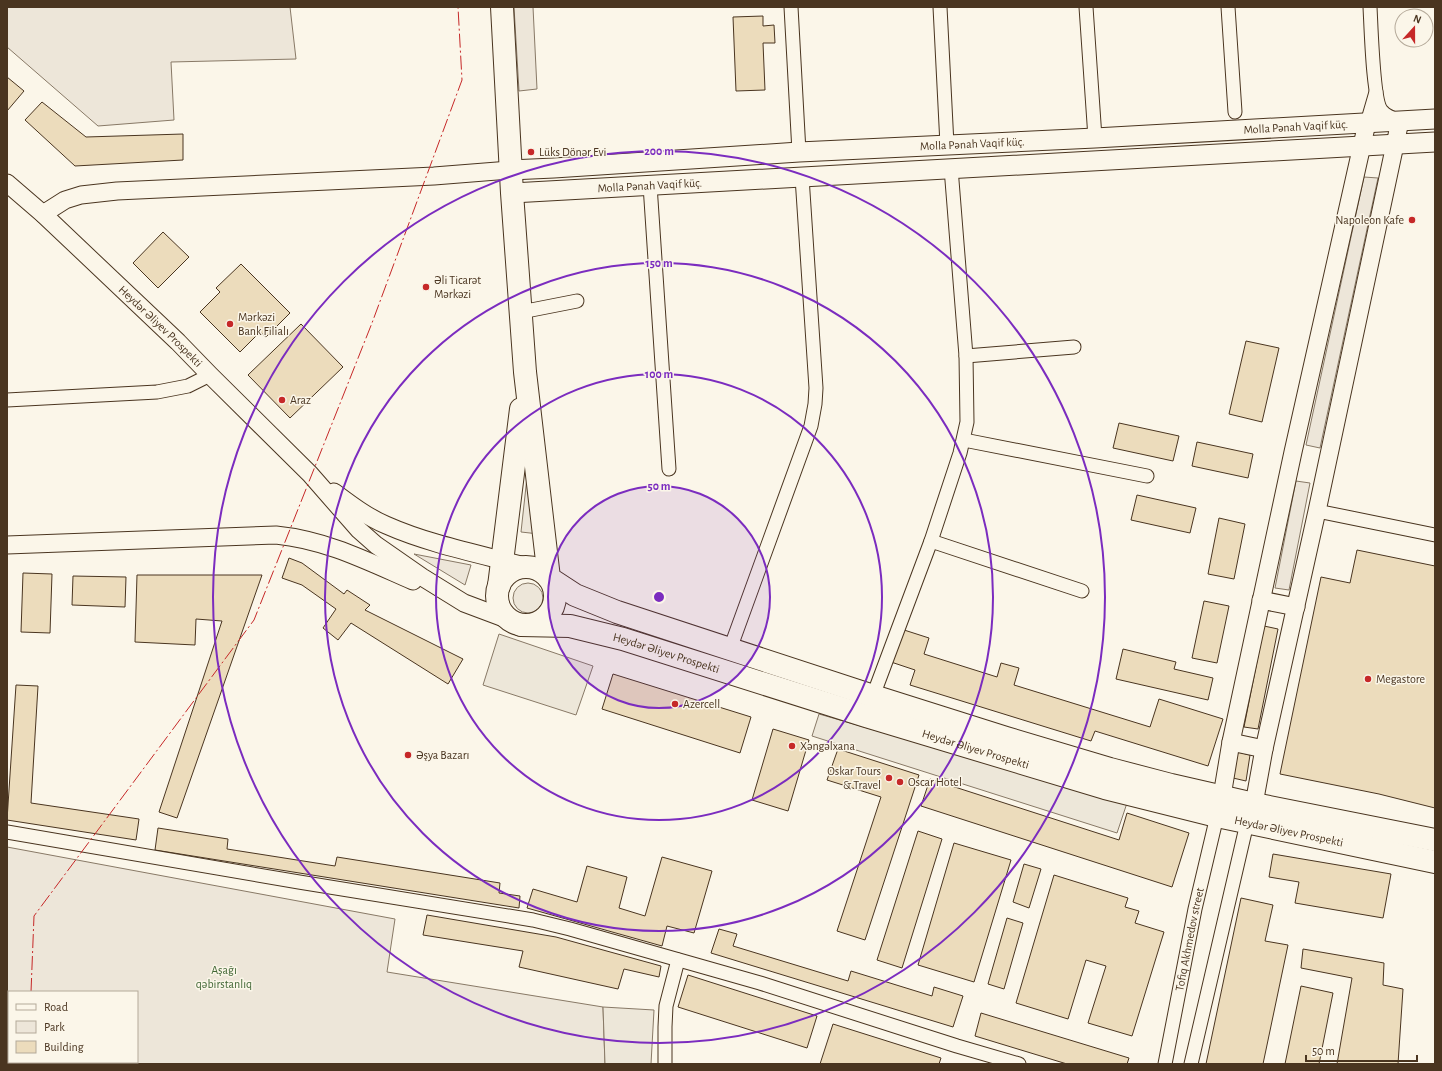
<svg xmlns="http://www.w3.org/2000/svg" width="1442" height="1071" viewBox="0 0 1442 1071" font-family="'Alegreya Sans',sans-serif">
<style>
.green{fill:#ede6d9;stroke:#887966;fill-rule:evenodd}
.parking{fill:#ede7d9;stroke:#887966}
.building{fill:#ecdcbc;stroke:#4a3520}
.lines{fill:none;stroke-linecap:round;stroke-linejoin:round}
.minor-casing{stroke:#4a3520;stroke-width:15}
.tertiary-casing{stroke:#4a3520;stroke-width:19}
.secondary-casing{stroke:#4a3520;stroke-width:21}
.trunk-casing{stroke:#4a3520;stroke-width:24}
.minor{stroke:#fbf6e9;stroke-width:13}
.tertiary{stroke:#fbf6e9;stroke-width:17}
.secondary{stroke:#fbf6e9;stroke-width:19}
.trunk{stroke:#fbf6e9;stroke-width:22}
.power{stroke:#c62828;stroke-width:1;stroke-dasharray:14 3 2 3;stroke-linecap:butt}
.ring{fill:none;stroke:#7b2cbf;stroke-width:2}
.poi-dot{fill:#c62828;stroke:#fbf6e9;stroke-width:1.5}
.labels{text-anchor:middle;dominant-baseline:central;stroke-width:3;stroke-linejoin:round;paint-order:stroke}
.street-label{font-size:12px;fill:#4a3520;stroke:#fbf6e9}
.poi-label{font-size:12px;fill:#4a3520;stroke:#fbf6e9;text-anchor:start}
.park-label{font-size:12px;fill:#436837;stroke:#fbf6e9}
.centre{fill:#7b2cbf;stroke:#fbf6e9;stroke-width:2}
.ring-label{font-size:12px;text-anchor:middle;font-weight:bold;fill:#7b2cbf;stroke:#fbf6e9;stroke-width:3;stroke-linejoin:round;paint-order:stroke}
</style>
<rect width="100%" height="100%" fill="#fbf6e9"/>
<path class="green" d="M 7,7 L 290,7 L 296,59 L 171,62 L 174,120 L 98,126 L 7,47 Z
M 514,7 L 533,7 L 537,89 L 519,91 Z
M 1364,177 L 1378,178 L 1320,448 L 1306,445 Z
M 529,459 L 539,534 L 521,532 Z
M 1296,481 L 1310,483 L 1289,590 L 1275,588 Z
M 414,554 L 471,565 L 465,585 Z
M513 598a15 15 0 1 1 30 0a15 15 0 1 1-30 0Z
M 7,847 L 395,919 L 387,972 L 603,1007 L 605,1064 L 7,1064 ZM 9,992 L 137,992 L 137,1062 L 9,1062 Z"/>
<path class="parking" d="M 499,634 L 593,666 L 576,715 L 483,685 Z
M 819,714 L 1127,803 L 1117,833 L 812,736 Z
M 603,1007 L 654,1010 L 651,1064 L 605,1064 Z"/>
<path class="building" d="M 763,16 L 763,26 L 774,25 L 775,43 L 763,43 L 765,90 L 736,91 L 733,17 Z
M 7,77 L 24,91 L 7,111 Z
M 42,102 L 86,137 L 183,134 L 183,160 L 75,166 L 25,120 Z
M 163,232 L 189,257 L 158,288 L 133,263 Z
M 241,264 L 290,313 L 266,337 L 260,332 L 240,352 L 200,312 L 220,292 L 216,288 Z
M 301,324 L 343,367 L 290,418 L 248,375 Z
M 1246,341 L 1279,348 L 1262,422 L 1229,414 Z
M 1119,423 L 1179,436 L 1173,461 L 1113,448 Z
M 1197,442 L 1253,454 L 1248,478 L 1192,466 Z
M 1137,495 L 1196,508 L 1190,533 L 1131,520 Z
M 1219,518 L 1245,524 L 1234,579 L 1208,574 Z
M 1357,550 L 1435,566 L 1435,808 L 1379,794 L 1280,774 L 1321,577 L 1350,583 Z
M 289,558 L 302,563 L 344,594 L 347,590 L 370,605 L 365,610 L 463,659 L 448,684 L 351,623 L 338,640 L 323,628 L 336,609 L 302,585 L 282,578 Z
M 23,573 L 52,574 L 50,633 L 21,632 Z
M 137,575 L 262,575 L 177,818 L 159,812 L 222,621 L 196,619 L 195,645 L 135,642 Z
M 73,576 L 126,577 L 125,607 L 72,605 Z
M 1204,601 L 1229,606 L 1217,663 L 1192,658 Z
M 1264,626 L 1278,629 L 1258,729 L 1244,727 Z
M 901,629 L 929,638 L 924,654 L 997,677 L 1001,663 L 1019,668 L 1014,685 L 1150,727 L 1159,699 L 1223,719 L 1208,766 L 1095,731 L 1091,741 L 910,685 L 915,670 L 891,662 Z
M 1123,649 L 1176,662 L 1174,669 L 1213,678 L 1208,700 L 1116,679 Z
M 613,674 L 751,717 L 740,753 L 602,709 Z
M 16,685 L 38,686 L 31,803 L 139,819 L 136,840 L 7,820 Z
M 773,729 L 809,740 L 788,811 L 752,800 Z
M 838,749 L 919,775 L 865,940 L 837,931 L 881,797 L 827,780 Z
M 1238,752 L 1250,755 L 1246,781 L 1233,778 Z
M 930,779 L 1119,840 L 1127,813 L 1189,833 L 1172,887 L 921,806 Z
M 158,828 L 228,839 L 227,849 L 335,866 L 337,857 L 500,883 L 499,893 L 520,896 L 519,908 L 155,850 Z
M 918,831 L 942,839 L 902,968 L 877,960 Z
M 954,843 L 1011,860 L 974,982 L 918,965 Z
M 1273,854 L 1391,874 L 1383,918 L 1295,903 L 1299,882 L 1269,877 Z
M 662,857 L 712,871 L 694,933 L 667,926 L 662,946 L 527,908 L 533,889 L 577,902 L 587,866 L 627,877 L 619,908 L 645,916 Z
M 1024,864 L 1041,869 L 1029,908 L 1013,902 Z
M 1054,875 L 1128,898 L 1125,907 L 1139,911 L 1135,923 L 1164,932 L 1132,1036 L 1088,1023 L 1106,966 L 1086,960 L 1068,1019 L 1016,1003 Z
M 1241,898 L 1273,905 L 1265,941 L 1288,945 L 1263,1064 L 1206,1064 Z
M 427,915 L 556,937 L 661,966 L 659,977 L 624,969 L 618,989 L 519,967 L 523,951 L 423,935 Z
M 1007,918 L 1023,923 L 1004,989 L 988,984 Z
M 719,929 L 737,934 L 733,946 L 848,981 L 851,971 L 932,996 L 934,987 L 963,996 L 953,1027 L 711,953 Z
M 1303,949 L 1384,963 L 1383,985 L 1403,989 L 1398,1064 L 1337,1064 L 1352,978 L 1301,968 Z
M 688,975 L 817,1016 L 807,1048 L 678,1007 Z
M 1301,986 L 1333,993 L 1319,1064 L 1285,1064 Z
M 981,1013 L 1129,1058 L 1127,1064 L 1067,1064 L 975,1036 Z
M 833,1024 L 941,1058 L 939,1064 L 820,1064 Z"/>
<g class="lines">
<g class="minor-casing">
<g id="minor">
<path d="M 791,7 L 799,152"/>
<path d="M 940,7 L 947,145"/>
<path d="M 1086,7 L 1095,138"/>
<path d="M 1228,7 L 1235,112"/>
<path d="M 1370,7 C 1371,24 1373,102 1382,111 C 1386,116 1392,118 1398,120"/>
<path d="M 1367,123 L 1376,92"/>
<path d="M 650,185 L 669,469"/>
<path d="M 521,312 L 577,301"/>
<path d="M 966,356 L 1074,347"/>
<path d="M 7,400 L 157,392 L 188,386 L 210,375"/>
<path d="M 964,440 L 1147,476"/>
<path d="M 1317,511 L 1435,535"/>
<path d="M 931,541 L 1082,591"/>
<path d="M 730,649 L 811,426 L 815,404 L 816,388 L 802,177"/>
<path d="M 873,696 L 931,541 L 960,453 L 967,422 L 966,356 L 951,168"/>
<path d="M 7,832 L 299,882 L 533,920 L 570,929 L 760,983 L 957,1046 L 1019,1064"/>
<path d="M 665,1064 L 665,1027 L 666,1006 L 678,960"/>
<path id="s1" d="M 1165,1064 L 1195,909 L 1217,816"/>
<path d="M 1191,1064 L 1247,823"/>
</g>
</g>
<g class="tertiary-casing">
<g id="tertiary">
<path id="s2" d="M 7,183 L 43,214 L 178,342 L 210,375 L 310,474 L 359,530 L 376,545 L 422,577 L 464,603 L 512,621"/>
<path d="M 43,214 L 65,200 L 81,195 L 117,191 L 434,176 L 510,170"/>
<path d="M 334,492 C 350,504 367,517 386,525 C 431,545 484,555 532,568"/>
<path d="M 7,545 L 276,535 C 326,540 367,561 413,581"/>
<path d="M 1261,600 L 1296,607"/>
<path d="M 1231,742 L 1264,749"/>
<path d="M 1222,796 L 1231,742 L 1293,452 L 1367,123"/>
<path d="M 1254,804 L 1264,749 L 1317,511 L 1400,121"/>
</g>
</g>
<g class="secondary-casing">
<g id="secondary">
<path id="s3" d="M 510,170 L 554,168 L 799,152 L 1095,138 L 1435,119"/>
<path id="s4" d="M 512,193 L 1435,142"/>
</g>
</g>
<g class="trunk-casing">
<g id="trunk">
<path d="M 502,7 L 512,193 L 525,372 L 549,578 L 575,595 L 617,612 L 873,696 L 1006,738 L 1110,769 L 1171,785 L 1254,804 L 1435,840"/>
<circle cx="526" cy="596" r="29"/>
<path d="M 499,586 L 521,409"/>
<path id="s5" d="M 521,625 L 570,626 L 623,639 L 866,716 L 1105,788 L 1217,816 L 1435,862"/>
</g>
</g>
<use href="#minor" class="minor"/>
<use href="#tertiary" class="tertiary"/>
<use href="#secondary" class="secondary"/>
<use href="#trunk" class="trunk"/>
<path class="power" d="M 31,992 L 34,916 L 254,620 L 372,323 L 462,80 L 458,7
M 29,1064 L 29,1062"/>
</g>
<circle cx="659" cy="597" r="111" fill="#7b2cbf" fill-opacity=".12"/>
<g class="ring">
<circle cx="659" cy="597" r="111"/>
<circle cx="659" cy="597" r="223"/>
<circle cx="659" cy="597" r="334"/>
<circle cx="659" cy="597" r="446"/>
</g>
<g class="poi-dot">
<circle cx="531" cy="152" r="4"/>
<circle cx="1412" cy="220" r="4"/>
<circle cx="426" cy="287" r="4"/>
<circle cx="230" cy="324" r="4"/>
<circle cx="282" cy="400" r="4"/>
<circle cx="1368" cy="679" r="4"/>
<circle cx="675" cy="704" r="4"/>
<circle cx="792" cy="746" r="4"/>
<circle cx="408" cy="755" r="4"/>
<circle cx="889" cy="778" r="4"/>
<circle cx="900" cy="782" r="4"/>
</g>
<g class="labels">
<g class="street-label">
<text stroke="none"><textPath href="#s3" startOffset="787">Molla Pənah Vaqif küç.</textPath></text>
<text stroke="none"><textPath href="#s3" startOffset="463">Molla Pənah Vaqif küç.</textPath></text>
<text stroke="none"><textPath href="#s4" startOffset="138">Molla Pənah Vaqif küç.</textPath></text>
<text stroke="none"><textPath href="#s2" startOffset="210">Heydər Əliyev Prospekti</textPath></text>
<text stroke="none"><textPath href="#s5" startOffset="149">Heydər Əliyev Prospekti</textPath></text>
<text stroke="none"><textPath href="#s5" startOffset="473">Heydər Əliyev Prospekti</textPath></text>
<text stroke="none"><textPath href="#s5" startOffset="797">Heydər Əliyev Prospekti</textPath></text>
<text stroke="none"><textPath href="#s1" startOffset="127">Tofiq Akhmedov street</textPath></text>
</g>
<g class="poi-label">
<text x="539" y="152">Lüks Dönər Evi</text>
<text x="1404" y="220" text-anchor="end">Napoleon Kafe</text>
<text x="434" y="280">Əli Ticarət<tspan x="434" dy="14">Mərkəzi</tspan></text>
<text x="238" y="317">Mərkəzi<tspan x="238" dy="14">Bank Filialı</tspan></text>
<text x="290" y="400">Araz</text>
<text x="1376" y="679">Megastore</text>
<text x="683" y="704">Azercell</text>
<text x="800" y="746">Xəngəlxana</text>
<text x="416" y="755">Əşya Bazarı</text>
<text x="881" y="771" text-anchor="end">Oskar Tours<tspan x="881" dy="14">&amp; Travel</tspan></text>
<text x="908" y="782">Oscar Hotel</text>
</g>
<g class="park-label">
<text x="224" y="970">Aşağı<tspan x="224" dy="14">qəbirstanlıq</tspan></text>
</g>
</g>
<circle cx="659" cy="597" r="6" class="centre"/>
<g class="ring-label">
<text x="659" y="155">200 m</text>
<text x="659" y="267">150 m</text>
<text x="659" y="378">100 m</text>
<text x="659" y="490">50 m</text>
</g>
<rect width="1442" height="1071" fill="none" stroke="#4a3520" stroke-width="16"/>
<rect x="8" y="991" width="130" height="72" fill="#fbf6e9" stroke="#b4a999"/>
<rect x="16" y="1004" width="20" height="6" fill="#fbf6e9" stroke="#b4a999"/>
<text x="44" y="1011" font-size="12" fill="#4a3520">Road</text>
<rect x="16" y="1021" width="20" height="12" fill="#ede6d9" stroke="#b4a999"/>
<text x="44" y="1031" font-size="12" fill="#4a3520">Park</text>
<rect x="16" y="1041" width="20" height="12" fill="#ecdcbc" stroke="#b4a999"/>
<text x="44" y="1051" font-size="12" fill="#4a3520">Building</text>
<g transform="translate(1414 28) rotate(21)"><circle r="19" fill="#fbf6e9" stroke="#b4a999"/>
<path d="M0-3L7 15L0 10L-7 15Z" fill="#c62828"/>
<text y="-6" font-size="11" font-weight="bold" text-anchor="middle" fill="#4a3520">N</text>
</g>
<path d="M1306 1055v6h111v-6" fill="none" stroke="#4a3520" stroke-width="2"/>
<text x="1312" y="1055" font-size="12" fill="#4a3520" stroke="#fbf6e9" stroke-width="3" paint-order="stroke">50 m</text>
</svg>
